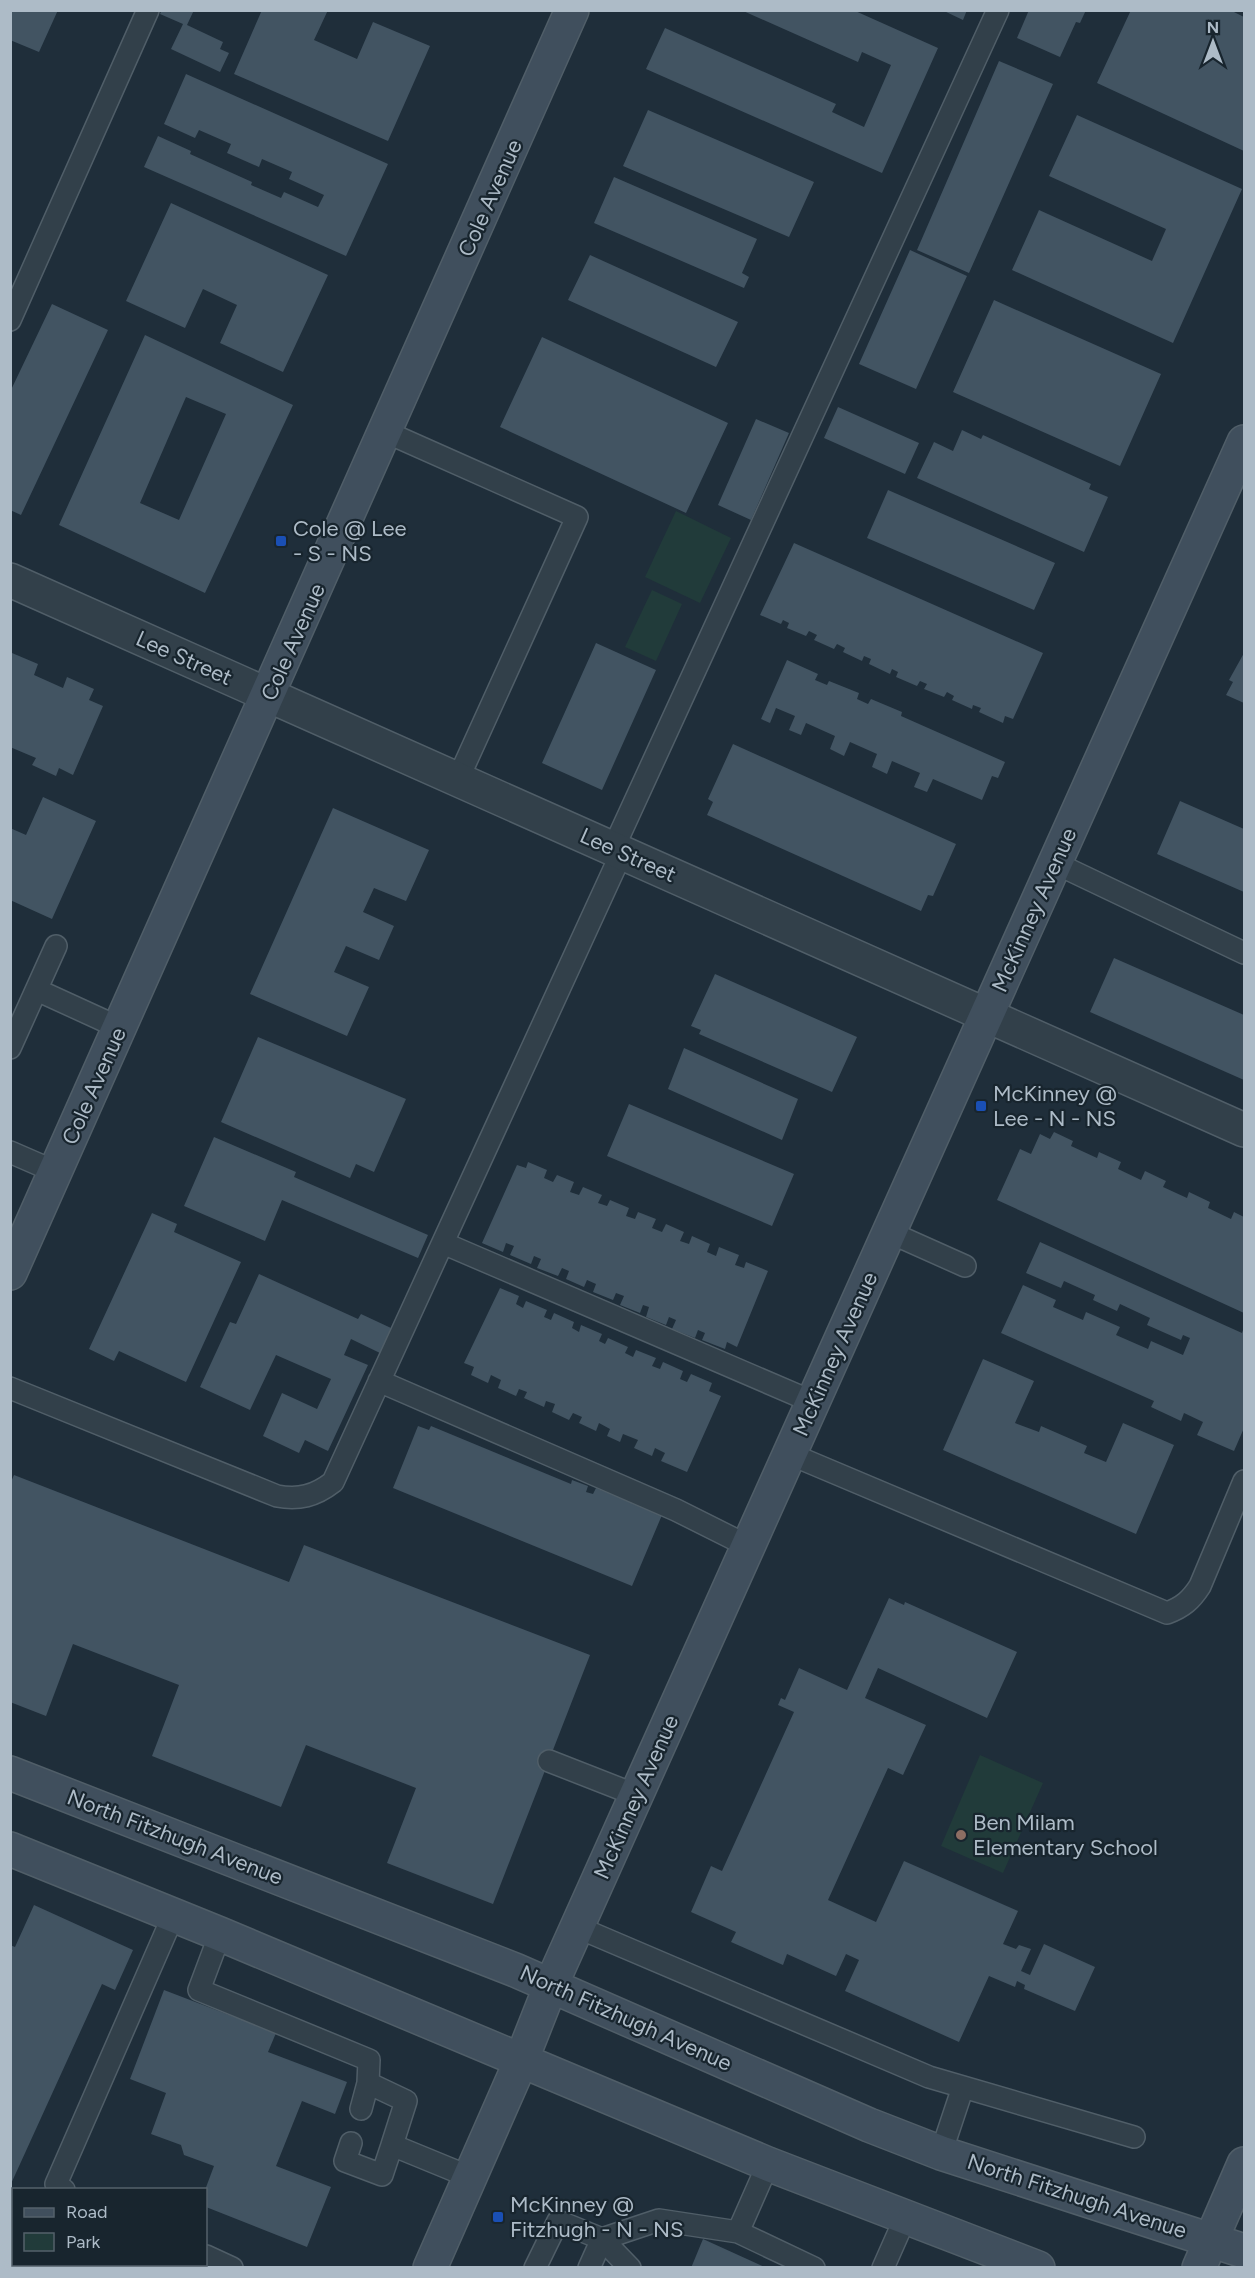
<svg xmlns="http://www.w3.org/2000/svg" width="1255" height="2278" viewBox="0 0 1255 2278" font-family="Figtree,sans-serif">
<style>
.green{fill:#213b3a}
.building{fill:#425462;fill-rule:evenodd}
.lines{fill:none;stroke-linecap:round;stroke-linejoin:round}
.lane-casing{stroke:#505e68;stroke-width:24}
.street-casing{stroke:#505e68;stroke-width:36}
.secondary-casing{stroke:#505e68;stroke-width:36}
.lane{stroke:#32404a;stroke-width:21}
.street{stroke:#32404a;stroke-width:33}
.secondary{stroke:#404f5d;stroke-width:33}
.transit-dot{fill:#1a4fb4;stroke:#18252e;stroke-width:2}
.education-dot{fill:#8d6e63;stroke:#18252e;stroke-width:2}
.labels{text-anchor:middle;dominant-baseline:central;stroke-width:4.5;stroke-linejoin:round;paint-order:stroke}
.street-label{font-size:22px;fill:#adbbc7;stroke:#18252e}
.poi-label{font-size:22px;fill:#adbbc7;stroke:#18252e;text-anchor:start}
</style>
<rect width="100%" height="100%" fill="#1f2e3a"/>
<path class="green" d="M 676,511 L 731,538 L 700,603 L 645,577 Z
M 652,590 L 682,604 L 656,661 L 625,647 Z
M 980,1755 L 1043,1783 L 1003,1873 L 941,1846 Z"/>
<path class="building" d="M 10,10 L 58,10 L 39,52 L 10,40 Z
M 162,10 L 194,10 L 187,25 L 223,42 L 220,49 L 229,53 L 220,72 L 171,49 L 183,24 L 160,14 Z
M 262,10 L 328,10 L 314,40 L 357,59 L 373,22 L 430,46 L 388,141 L 234,74 Z
M 741,10 L 853,10 L 938,48 L 882,173 L 646,69 L 665,28 L 836,104 L 832,112 L 864,127 L 891,65 L 862,52 L 858,62 Z
M 942,10 L 967,10 L 963,20 Z
M 1029,10 L 1086,10 L 1080,23 L 1076,22 L 1060,57 L 1017,38 Z
M 1131,10 L 1230,10 L 1244,17 L 1244,151 L 1097,83 Z
M 999,61 L 1053,84 L 969,273 L 917,250 Z
M 186,74 L 388,164 L 346,256 L 144,167 L 158,136 L 191,151 L 190,154 L 252,182 L 251,185 L 281,198 L 284,192 L 318,207 L 324,195 L 289,179 L 292,172 L 262,159 L 259,167 L 227,153 L 231,144 L 199,130 L 195,138 L 164,124 Z
M 648,110 L 814,182 L 789,237 L 623,166 Z
M 1077,115 L 1242,189 L 1173,343 L 1012,270 L 1039,210 L 1152,261 L 1166,229 L 1049,176 Z
M 614,177 L 757,239 L 742,273 L 749,277 L 744,288 L 594,223 Z
M 171,203 L 328,275 L 283,372 L 220,343 L 237,305 L 203,289 L 185,328 L 126,301 Z
M 910,250 L 967,276 L 916,389 L 859,364 Z
M 590,255 L 738,322 L 716,367 L 568,300 Z
M 994,300 L 1161,374 L 1120,466 L 953,392 Z
M 52,304 L 108,330 L 21,515 L 10,510 L 10,392 Z
M 145,335 L 293,405 L 205,593 L 59,525 ZM 186,397 L 226,414 L 179,520 L 140,503 Z
M 542,337 L 728,423 L 686,513 L 500,427 Z
M 838,407 L 919,443 L 905,474 L 824,438 Z
M 756,419 L 789,433 L 751,520 L 718,505 Z
M 962,430 L 981,439 L 983,435 L 1091,484 L 1089,489 L 1108,497 L 1084,552 L 917,478 L 934,442 L 953,451 Z
M 888,490 L 1055,563 L 1034,610 L 867,538 Z
M 794,543 L 1043,653 L 1013,719 L 1005,716 L 1003,723 L 979,712 L 981,708 L 973,705 L 972,709 L 952,700 L 954,696 L 947,692 L 944,697 L 924,689 L 927,684 L 920,681 L 917,686 L 896,677 L 898,672 L 892,669 L 890,674 L 869,664 L 871,659 L 864,656 L 862,661 L 843,652 L 845,648 L 837,644 L 834,649 L 814,640 L 817,635 L 809,631 L 806,636 L 787,628 L 789,623 L 783,620 L 781,624 L 760,615 Z
M 596,643 L 656,670 L 602,790 L 542,763 Z
M 12,653 L 38,664 L 34,675 L 63,688 L 67,677 L 94,689 L 89,700 L 103,706 L 73,775 L 59,768 L 56,776 L 32,765 L 36,758 L 10,747 Z
M 1244,653 L 1244,703 L 1226,695 L 1233,682 L 1229,680 Z
M 787,660 L 818,674 L 815,680 L 827,685 L 829,681 L 859,693 L 857,699 L 868,704 L 871,699 L 902,712 L 901,716 L 1005,762 L 998,778 L 992,776 L 982,800 L 933,779 L 927,792 L 914,787 L 920,773 L 892,761 L 887,774 L 872,767 L 877,754 L 850,742 L 844,756 L 830,749 L 835,736 L 806,723 L 801,735 L 789,730 L 795,716 L 776,708 L 770,723 L 761,719 Z
M 733,744 L 956,844 L 933,896 L 928,895 L 921,911 L 707,815 L 713,802 L 708,799 Z
M 43,797 L 96,821 L 52,919 L 10,900 L 10,828 L 26,835 Z
M 1180,801 L 1244,829 L 1244,892 L 1157,854 Z
M 333,808 L 429,850 L 406,901 L 374,888 L 363,912 L 394,926 L 379,960 L 346,946 L 334,972 L 369,987 L 347,1036 L 250,994 Z
M 1114,958 L 1244,1015 L 1244,1080 L 1090,1012 Z
M 715,974 L 857,1037 L 832,1092 L 699,1034 L 701,1030 L 691,1026 Z
M 258,1037 L 406,1099 L 374,1172 L 356,1164 L 350,1178 L 221,1122 Z
M 684,1048 L 798,1099 L 782,1140 L 668,1089 Z
M 629,1104 L 794,1174 L 772,1226 L 607,1156 Z
M 1054,1132 L 1073,1141 L 1071,1146 L 1097,1158 L 1099,1152 L 1121,1162 L 1118,1169 L 1141,1180 L 1145,1171 L 1166,1181 L 1163,1187 L 1187,1198 L 1189,1192 L 1210,1202 L 1208,1208 L 1231,1219 L 1234,1212 L 1244,1217 L 1244,1313 L 997,1200 L 1020,1149 L 1031,1154 L 1040,1134 L 1050,1139 Z
M 214,1137 L 296,1172 L 294,1177 L 428,1235 L 418,1258 L 282,1200 L 265,1241 L 184,1206 Z
M 528,1162 L 547,1170 L 544,1178 L 553,1182 L 557,1175 L 574,1182 L 570,1192 L 579,1195 L 583,1187 L 602,1195 L 598,1203 L 607,1206 L 610,1200 L 629,1208 L 626,1216 L 635,1219 L 638,1212 L 656,1219 L 652,1228 L 662,1232 L 666,1224 L 684,1232 L 680,1241 L 689,1244 L 692,1236 L 710,1244 L 707,1252 L 716,1256 L 719,1247 L 739,1255 L 735,1265 L 744,1268 L 746,1262 L 768,1271 L 737,1347 L 727,1342 L 725,1349 L 702,1340 L 705,1333 L 698,1330 L 695,1338 L 672,1329 L 676,1320 L 669,1317 L 666,1325 L 646,1317 L 649,1307 L 643,1305 L 640,1313 L 620,1305 L 624,1296 L 616,1293 L 613,1300 L 593,1292 L 596,1284 L 587,1280 L 584,1287 L 566,1279 L 569,1271 L 562,1268 L 558,1276 L 537,1268 L 541,1259 L 534,1256 L 531,1264 L 510,1255 L 514,1246 L 506,1243 L 503,1252 L 482,1243 L 517,1165 L 526,1168 Z
M 152,1213 L 177,1224 L 174,1232 L 241,1262 L 186,1382 L 119,1351 L 114,1361 L 89,1349 Z
M 1040,1242 L 1242,1333 L 1244,1327 L 1244,1428 L 1234,1451 L 1197,1435 L 1203,1422 L 1184,1413 L 1181,1421 L 1151,1407 L 1154,1401 L 1001,1333 L 1023,1285 L 1056,1300 L 1053,1307 L 1083,1320 L 1086,1312 L 1120,1327 L 1116,1335 L 1148,1349 L 1151,1341 L 1183,1355 L 1190,1338 L 1183,1335 L 1181,1340 L 1147,1325 L 1150,1318 L 1120,1304 L 1117,1311 L 1093,1300 L 1095,1295 L 1064,1281 L 1061,1288 L 1026,1273 Z
M 259,1274 L 358,1319 L 361,1314 L 391,1328 L 380,1353 L 351,1339 L 344,1355 L 368,1365 L 328,1451 L 305,1440 L 299,1453 L 263,1436 L 282,1393 L 317,1409 L 331,1379 L 276,1355 L 250,1410 L 200,1387 L 230,1322 L 236,1324 Z
M 500,1288 L 519,1296 L 516,1304 L 523,1308 L 526,1301 L 547,1310 L 544,1317 L 551,1320 L 554,1313 L 574,1322 L 572,1328 L 579,1332 L 581,1325 L 602,1334 L 599,1341 L 605,1344 L 608,1338 L 628,1347 L 625,1353 L 633,1357 L 636,1350 L 656,1358 L 652,1366 L 660,1369 L 663,1362 L 683,1371 L 680,1379 L 687,1382 L 691,1374 L 712,1383 L 709,1391 L 721,1396 L 687,1472 L 661,1461 L 665,1453 L 655,1448 L 652,1456 L 634,1448 L 638,1440 L 623,1434 L 620,1442 L 607,1436 L 610,1429 L 599,1423 L 596,1431 L 579,1423 L 582,1417 L 573,1413 L 569,1420 L 552,1412 L 555,1404 L 546,1401 L 544,1407 L 524,1398 L 527,1392 L 519,1389 L 516,1396 L 498,1388 L 501,1380 L 491,1375 L 488,1383 L 471,1375 L 474,1367 L 464,1363 Z
M 983,1359 L 1034,1381 L 1015,1423 L 1039,1432 L 1041,1426 L 1087,1446 L 1084,1453 L 1106,1462 L 1123,1423 L 1174,1445 L 1136,1534 L 943,1450 Z
M 418,1426 L 429,1430 L 431,1426 L 571,1484 L 572,1480 L 588,1486 L 586,1492 L 593,1494 L 596,1488 L 662,1515 L 632,1586 L 393,1488 Z
M 14,1475 L 289,1582 L 304,1545 L 590,1655 L 493,1904 L 387,1863 L 416,1788 L 306,1745 L 281,1807 L 152,1756 L 179,1685 L 73,1644 L 46,1716 L 10,1702 L 10,1484 Z
M 889,1598 L 904,1605 L 905,1602 L 1017,1652 L 987,1718 L 878,1668 L 865,1698 L 926,1725 L 903,1775 L 888,1768 L 828,1900 L 876,1922 L 904,1861 L 1018,1911 L 1003,1944 L 1016,1949 L 1019,1945 L 1031,1949 L 1021,1971 L 1030,1975 L 1044,1944 L 1095,1967 L 1075,2011 L 1024,1989 L 1025,1985 L 1017,1981 L 1015,1987 L 989,1976 L 959,2042 L 845,1991 L 859,1960 L 846,1954 L 836,1976 L 787,1954 L 783,1965 L 731,1942 L 736,1932 L 691,1912 L 711,1866 L 722,1871 L 794,1712 L 778,1705 L 781,1698 L 785,1700 L 799,1668 L 847,1690 Z
M 34,1905 L 133,1950 L 115,1990 L 102,1984 L 10,2186 L 10,1945 L 15,1947 Z
M 164,1990 L 276,2033 L 268,2052 L 347,2082 L 335,2114 L 302,2101 L 276,2166 L 331,2187 L 307,2247 L 206,2207 L 205,2190 L 214,2166 L 184,2155 L 181,2145 L 151,2134 L 166,2093 L 130,2079 Z
M 703,2239 L 767,2268 L 691,2268 Z"/>
<g class="lines">
<g class="lane-casing">
<path id="lane" d="M 10,320 L 148,10
M 386,432 L 577,517 L 458,779
M 613,849 L 998,10
M 1055,863 L 1244,953
M 37,990 L 120,1028
M 10,1048 L 56,946
M 10,1152 L 56,1172
M 889,1232 L 965,1266
M 443,1243 L 813,1402
M 379,1381 L 676,1510 L 748,1546
M 10,1388 L 277,1496 C 299,1500 315,1496 333,1482 L 622,852
M 790,1454 L 1167,1613 C 1183,1607 1191,1600 1200,1586 L 1244,1481
M 549,1761 L 636,1795
M 577,1927 L 929,2077 L 1134,2137
M 220,1934 L 199,1990 L 369,2060 L 368,2083 L 406,2101 L 392,2145 L 470,2177
M 361,2109 L 368,2083
M 351,2143 L 345,2161 L 382,2175 L 392,2145
M 941,2153 L 963,2087
M 64,2190 L 56,2184 L 173,1916
M 738,2232 L 768,2164
M 206,2256 L 232,2268
M 47,2264 L 54,2268
M 24,2268 L 25,2264
M 535,2268 L 558,2221 L 602,2239 L 659,2220 L 738,2232 L 814,2268
M 589,2268 L 602,2239 L 630,2268
M 883,2268 L 906,2216"/>
</g>
<g class="street-casing">
<path id="street" d="M 10,580 L 1244,1130"/>
</g>
<g class="secondary-casing">
<path id="secondary" d="M 10,1273 L 572,10
M 10,1773 L 515,1970 L 869,2125 L 941,2153 L 1244,2251
M 10,1849 L 220,1934 L 768,2164 L 1038,2268
M 430,2268 L 521,2061 L 551,1985 L 1244,442
M 1199,2268 L 1244,2164"/>
</g>
<use href="#lane" class="lane"/>
<use href="#street" class="street"/>
<use href="#secondary" class="secondary"/>
</g>
<g class="transit-dot">
<rect x="275" y="535" width="12" height="12" rx="3"/>
<rect x="975" y="1100" width="12" height="12" rx="3"/>
<rect x="492" y="2211" width="12" height="12" rx="3"/>
</g>
<circle class="education-dot" cx="961" cy="1835" r="6"/>
<g class="labels">
<g class="street-label">
<text transform="translate(490 198) rotate(-66)">Cole Avenue</text>
<text transform="translate(293 642) rotate(-66)">Cole Avenue</text>
<text transform="translate(184 658) rotate(24)">Lee Street</text>
<text transform="translate(628 855) rotate(24)">Lee Street</text>
<text transform="translate(1034 910) rotate(-66)">McKinney Avenue</text>
<text transform="translate(94 1086) rotate(-66)">Cole Avenue</text>
<text transform="translate(835 1354) rotate(-66)">McKinney Avenue</text>
<text transform="translate(636 1797) rotate(-66)">McKinney Avenue</text>
<text transform="translate(175 1837) rotate(21)">North Fitzhugh Avenue</text>
<text transform="translate(626 2018) rotate(24)">North Fitzhugh Avenue</text>
<text transform="translate(1077 2196) rotate(18)">North Fitzhugh Avenue</text>
</g>
<g class="poi-label">
<text x="293" y="528">Cole @ Lee<tspan x="293" dy="25">- S - NS</tspan></text>
<text x="993" y="1093">McKinney @<tspan x="993" dy="25">Lee - N - NS</tspan></text>
<text x="973" y="1822">Ben Milam<tspan x="973" dy="25">Elementary School</tspan></text>
<text x="510" y="2204">McKinney @<tspan x="510" dy="25">Fitzhugh - N - NS</tspan></text>
</g>
</g>
<rect width="1255" height="2278" fill="none" stroke="#adbbc7" stroke-width="24"/>
<rect x="12" y="2188" width="195" height="78" fill="#18252e" stroke="#54616b" stroke-width="1.5"/>
<rect x="24" y="2208" width="30" height="9" fill="#404f5d" stroke="#54616b" stroke-width="1.5"/>
<text x="66" y="2218" font-size="18" fill="#adbbc7">Road</text>
<rect x="24" y="2233" width="30" height="18" fill="#213b3a" stroke="#54616b" stroke-width="1.5"/>
<text x="66" y="2248" font-size="18" fill="#adbbc7">Park</text>
<g transform="translate(1213 42)" stroke="#18252e" stroke-width="4.5" paint-order="stroke">
<path d="M0-4.5L10 22L0 15L-10 22Z" fill="#adbbc7"/>
<text y="-9" font-size="16" font-weight="bold" text-anchor="middle" fill="#adbbc7">N</text>
</g>
</svg>
